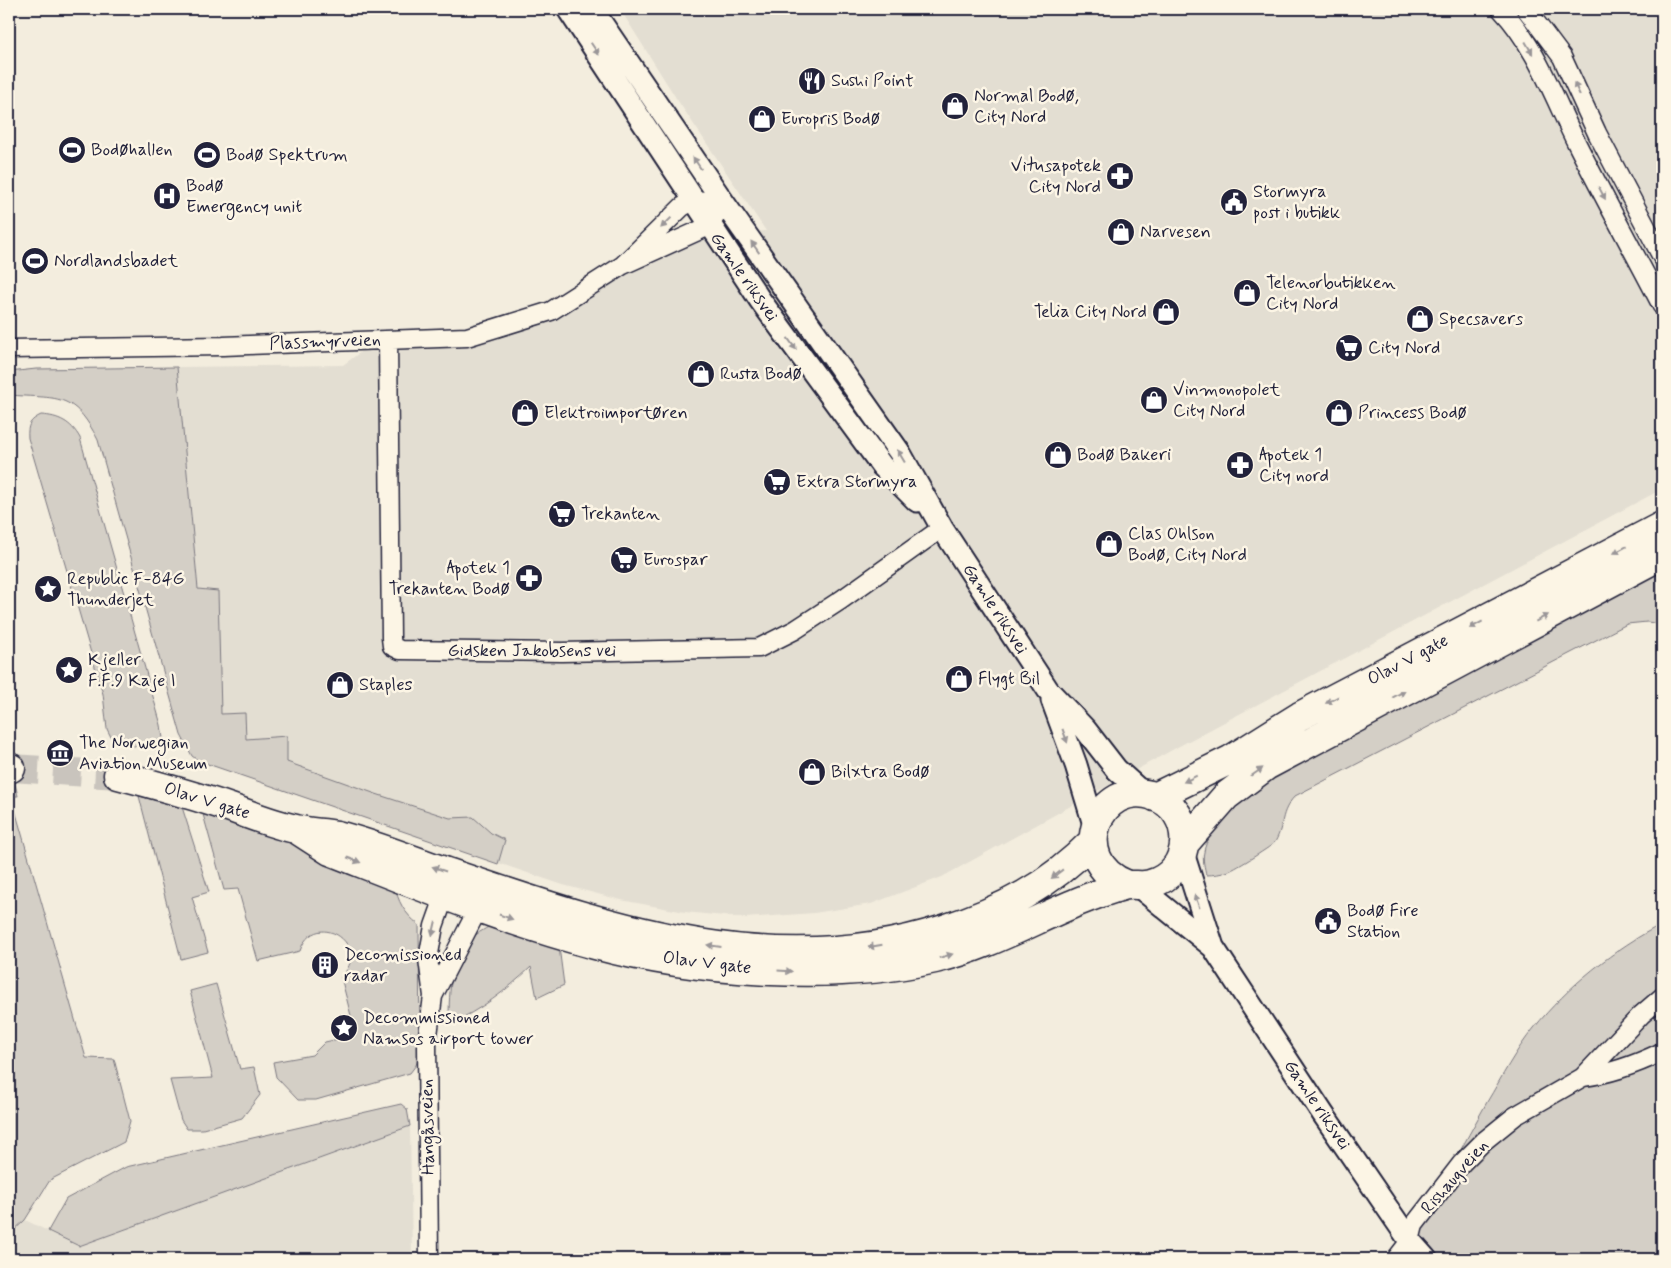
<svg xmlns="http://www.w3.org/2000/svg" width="1671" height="1268" viewBox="0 0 1671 1268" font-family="Mynerve,sans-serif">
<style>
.built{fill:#e3ded2}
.green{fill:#d4cfc6;stroke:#7b7880}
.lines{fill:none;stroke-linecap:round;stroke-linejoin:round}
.trunk-tunnel{stroke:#c9c4bd;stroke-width:28;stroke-dasharray:28 14;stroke-linecap:butt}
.minor-casing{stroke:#22223b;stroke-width:21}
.tertiary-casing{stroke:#22223b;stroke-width:25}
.trunk-casing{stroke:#22223b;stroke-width:31}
.minor{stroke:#fcf5e5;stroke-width:18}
.tertiary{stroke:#fcf5e5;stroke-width:21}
.trunk{stroke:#fcf5e5;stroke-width:28}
.oneway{fill:#9a9698}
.labels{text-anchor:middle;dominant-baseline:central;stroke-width:5;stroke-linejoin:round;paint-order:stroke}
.poi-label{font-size:18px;fill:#22223b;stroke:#fcf5e5;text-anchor:start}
.street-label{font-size:18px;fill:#22223b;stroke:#fcf5e5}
</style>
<rect width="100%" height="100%" fill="#f3edde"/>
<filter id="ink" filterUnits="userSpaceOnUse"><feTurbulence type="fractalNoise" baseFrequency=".02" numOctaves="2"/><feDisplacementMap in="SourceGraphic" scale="10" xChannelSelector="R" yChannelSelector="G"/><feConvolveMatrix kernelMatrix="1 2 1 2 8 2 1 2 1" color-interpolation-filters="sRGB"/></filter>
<g filter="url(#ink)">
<path class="built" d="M 620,9 L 1662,9 L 1662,489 L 1183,744 L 942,877 L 871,904 L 814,913 L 744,918 L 685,912 L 621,900 L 563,885 L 199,761 L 198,590 L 177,367 L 343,365 L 384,335 L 471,328 L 519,315 L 573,293 L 680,233 L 766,231 L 676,98 Z
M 410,1126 L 412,1259 L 9,1259 L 9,1186 L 25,1220 L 79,1246 Z"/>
<path class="green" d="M 177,367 L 198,589 L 218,591 L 221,714 L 245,713 L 246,739 L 287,736 L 287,762 L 376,794 L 450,818 L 473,817 L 491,833 L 505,840 L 498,864 L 199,761 L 192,756 L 181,735 L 98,440 C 73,391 58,399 9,395 L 9,372 L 36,369 Z
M 41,415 C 59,416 71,422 80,438 L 161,725 L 164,745 L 162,750 L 114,743 L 107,729 L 103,694 L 28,438 C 27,425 30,420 41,415 Z
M 1662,568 L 1662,624 L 1647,622 L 1627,624 L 1295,796 C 1279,813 1285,825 1275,842 C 1274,845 1235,869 1229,871 C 1222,874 1213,875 1206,875 C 1205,868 1202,860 1204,852 C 1206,831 1244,799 1259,785 Z
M 9,780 L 14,780 L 18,796 L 11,796 L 86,1058 L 114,1059 L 130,1121 L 124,1142 L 50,1180 L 25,1220 L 9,1235 Z
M 139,796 L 182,807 L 209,892 L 192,897 L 208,952 L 181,959 Z
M 201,807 L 394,883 C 398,902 404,913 419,925 L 420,1054 L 416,1065 L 410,1073 L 316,1100 L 298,1100 L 276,1077 L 273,1062 L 312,1055 L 325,1042 L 356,1035 L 341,977 C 374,945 314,907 300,951 L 258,961 L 238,889 L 224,890 Z
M 1662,924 L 1662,1257 L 1659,1259 L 1442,1259 L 1418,1232 C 1440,1188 1463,1145 1487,1102 C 1502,1077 1515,1051 1534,1028 C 1567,987 1615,948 1662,924 Z
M 491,925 L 559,947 L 564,985 L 537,998 L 531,967 C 506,991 481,1010 449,1024 C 449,998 449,961 468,941 C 475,934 484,930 491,925 Z
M 216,984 L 240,1069 L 254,1067 L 260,1095 L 242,1118 L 203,1129 L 187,1129 L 181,1120 L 170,1080 L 213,1078 L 190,991 Z
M 401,1104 L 407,1109 L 410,1126 L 79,1246 L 48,1231 L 66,1199 L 126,1167 Z"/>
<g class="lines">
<path class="trunk-tunnel" d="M 11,768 L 118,775"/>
<g class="minor-casing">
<path id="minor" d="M 1501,9 C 1536,46 1554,98 1577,144 C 1604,198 1634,252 1662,306
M 1526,9 L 1562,57 L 1597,133 L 1662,257
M 388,341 L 391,638 L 392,646 L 400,650 L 562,652 L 759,648 L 795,630 L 841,600 L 942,528
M 9,349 L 223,346 L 467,337 L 551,311 L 623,265 L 709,226 L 724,203 L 695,200 L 682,207 L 623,265
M 433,996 L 479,907 L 477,900
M 1583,1077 C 1611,1074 1637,1064 1662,1052
M 429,1259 L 427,1043 L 433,996 L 428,959 L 434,926 L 445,895 L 453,890
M 1396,1259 L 1410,1241 L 1414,1225 L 1462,1163 L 1484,1141 L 1515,1116 L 1583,1077 L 1641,1015 L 1662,997"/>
</g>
<g class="tertiary-casing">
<path id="tertiary" d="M 568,9 L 760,300 L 882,466 L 917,501
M 592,9 L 724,203 L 900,453 L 942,528 L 1048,690 L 1085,729 L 1116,769 L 1144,794
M 1052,700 L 1076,765 L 1095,828
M 1183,853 L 1213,947 L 1323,1114 L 1410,1241 L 1426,1259
M 1138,886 L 1213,947"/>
</g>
<g class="trunk-casing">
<path id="trunk" d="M 9,769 L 11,768
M 118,775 C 153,784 188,794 222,805 C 246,813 271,824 296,829 C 309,833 323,832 337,835 C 378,845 419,863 459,876 C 618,930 778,983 944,929 C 1003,910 1049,886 1093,841
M 1155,797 L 1230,760 L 1300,716 L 1662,526
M 296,829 L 330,851 C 417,885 504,921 595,945 C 695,972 833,982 935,959 C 1001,944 1058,904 1123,886 C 1132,883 1141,887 1150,884 C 1194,873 1196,811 1154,796 C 1098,777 1066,861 1126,884
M 1185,843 L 1226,796 L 1266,766 L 1662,555"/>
</g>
<use href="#minor" class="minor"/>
<use href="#tertiary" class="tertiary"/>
<use href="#trunk" class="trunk"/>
</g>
<defs><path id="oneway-solid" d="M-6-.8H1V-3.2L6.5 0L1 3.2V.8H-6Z" transform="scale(1.25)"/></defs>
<g class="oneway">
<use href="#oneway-solid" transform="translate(1529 48) rotate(60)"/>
<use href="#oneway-solid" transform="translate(595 49) rotate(56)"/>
<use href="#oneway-solid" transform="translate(1577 89) rotate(-115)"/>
<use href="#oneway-solid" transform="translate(697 163) rotate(-124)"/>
<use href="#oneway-solid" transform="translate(1602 193) rotate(62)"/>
<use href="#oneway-solid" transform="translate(666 223) rotate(136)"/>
<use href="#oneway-solid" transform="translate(755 247) rotate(-125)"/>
<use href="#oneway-solid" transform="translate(792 344) rotate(54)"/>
<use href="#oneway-solid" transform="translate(901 456) rotate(-121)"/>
<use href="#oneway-solid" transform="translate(1620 550) rotate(152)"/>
<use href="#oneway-solid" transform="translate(1542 618) rotate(-28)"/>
<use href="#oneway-solid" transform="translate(1476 625) rotate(152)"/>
<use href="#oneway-solid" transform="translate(1399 694) rotate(-28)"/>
<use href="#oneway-solid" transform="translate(1332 700) rotate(152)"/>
<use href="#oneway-solid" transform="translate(1065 736) rotate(70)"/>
<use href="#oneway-solid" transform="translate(1257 772) rotate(-35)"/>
<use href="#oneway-solid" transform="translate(1190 779) rotate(154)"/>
<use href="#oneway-solid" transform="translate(354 860) rotate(21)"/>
<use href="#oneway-solid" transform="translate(439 869) rotate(-161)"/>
<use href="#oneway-solid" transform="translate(1057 874) rotate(142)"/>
<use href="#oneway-solid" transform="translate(1197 901) rotate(-110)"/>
<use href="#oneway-solid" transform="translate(506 917) rotate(19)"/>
<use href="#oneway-solid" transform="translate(434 929) rotate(103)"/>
<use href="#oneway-solid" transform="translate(714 946) rotate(-172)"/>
<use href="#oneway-solid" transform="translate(875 946) rotate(170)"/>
<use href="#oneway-solid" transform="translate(946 956) rotate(-16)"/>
<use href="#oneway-solid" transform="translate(785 971) rotate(3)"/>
</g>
</g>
<defs>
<g id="restaurant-disc" transform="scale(1.4375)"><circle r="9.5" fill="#22223b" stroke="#fcf5e5"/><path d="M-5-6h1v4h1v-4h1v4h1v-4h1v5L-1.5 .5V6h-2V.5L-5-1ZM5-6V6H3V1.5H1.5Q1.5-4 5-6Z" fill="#fff"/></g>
<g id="shop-disc" transform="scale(1.4375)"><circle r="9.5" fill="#22223b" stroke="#fcf5e5"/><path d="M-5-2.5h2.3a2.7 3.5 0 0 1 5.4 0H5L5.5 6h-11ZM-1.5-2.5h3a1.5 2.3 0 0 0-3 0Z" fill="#fff"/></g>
<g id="stadium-disc" transform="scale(1.4375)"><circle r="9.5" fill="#22223b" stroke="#fcf5e5"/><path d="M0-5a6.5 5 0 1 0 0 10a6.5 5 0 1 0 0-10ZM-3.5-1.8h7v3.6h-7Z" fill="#fff"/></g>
<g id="pharmacy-disc" transform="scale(1.4375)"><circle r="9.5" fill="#22223b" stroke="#fcf5e5"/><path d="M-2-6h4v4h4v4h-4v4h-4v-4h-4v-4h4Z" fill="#fff"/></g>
<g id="hospital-disc" transform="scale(1.4375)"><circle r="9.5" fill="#22223b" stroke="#fcf5e5"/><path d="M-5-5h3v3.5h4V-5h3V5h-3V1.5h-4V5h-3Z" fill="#fff"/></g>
<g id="civic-disc" transform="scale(1.4375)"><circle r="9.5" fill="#22223b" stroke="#fcf5e5"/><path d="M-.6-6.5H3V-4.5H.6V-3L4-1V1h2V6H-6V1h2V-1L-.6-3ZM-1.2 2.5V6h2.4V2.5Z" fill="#fff"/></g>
<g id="supermarket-disc" transform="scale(1.4375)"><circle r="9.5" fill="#22223b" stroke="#fcf5e5"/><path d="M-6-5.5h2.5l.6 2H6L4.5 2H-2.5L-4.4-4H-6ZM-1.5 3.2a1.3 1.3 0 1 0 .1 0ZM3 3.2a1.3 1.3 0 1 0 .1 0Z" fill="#fff"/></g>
<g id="sight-disc" transform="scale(1.4375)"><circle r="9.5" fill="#22223b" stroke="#fcf5e5"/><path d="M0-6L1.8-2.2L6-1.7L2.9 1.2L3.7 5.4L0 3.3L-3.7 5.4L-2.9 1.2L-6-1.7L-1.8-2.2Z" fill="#fff"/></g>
<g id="museum-disc" transform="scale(1.4375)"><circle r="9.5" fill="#22223b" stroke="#fcf5e5"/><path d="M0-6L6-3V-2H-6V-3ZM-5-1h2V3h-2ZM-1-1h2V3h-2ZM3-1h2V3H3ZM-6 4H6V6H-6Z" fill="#fff"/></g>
<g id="building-disc" transform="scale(1.4375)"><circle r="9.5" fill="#22223b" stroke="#fcf5e5"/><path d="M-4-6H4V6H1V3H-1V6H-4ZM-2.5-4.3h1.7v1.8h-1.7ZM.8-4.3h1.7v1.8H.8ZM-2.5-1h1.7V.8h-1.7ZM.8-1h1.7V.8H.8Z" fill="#fff"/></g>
</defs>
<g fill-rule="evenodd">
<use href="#restaurant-disc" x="812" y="81"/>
<use href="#shop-disc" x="955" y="106"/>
<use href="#shop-disc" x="762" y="119"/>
<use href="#stadium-disc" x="72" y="150"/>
<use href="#stadium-disc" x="207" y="155"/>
<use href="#pharmacy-disc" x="1120" y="176"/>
<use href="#hospital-disc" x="167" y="196"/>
<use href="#civic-disc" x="1234" y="202"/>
<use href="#shop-disc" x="1121" y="232"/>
<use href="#stadium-disc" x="35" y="261"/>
<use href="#shop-disc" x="1247" y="293"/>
<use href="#shop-disc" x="1166" y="312"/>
<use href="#shop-disc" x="1420" y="319"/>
<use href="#supermarket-disc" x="1349" y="348"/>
<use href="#shop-disc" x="701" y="374"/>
<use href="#shop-disc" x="1154" y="400"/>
<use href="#shop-disc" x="525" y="413"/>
<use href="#shop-disc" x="1339" y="413"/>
<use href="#shop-disc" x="1058" y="455"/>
<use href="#pharmacy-disc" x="1240" y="465"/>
<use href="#supermarket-disc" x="777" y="482"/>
<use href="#supermarket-disc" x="562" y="514"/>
<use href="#shop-disc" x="1109" y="544"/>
<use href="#supermarket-disc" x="624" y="560"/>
<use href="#pharmacy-disc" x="529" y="578"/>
<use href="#sight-disc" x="48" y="589"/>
<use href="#sight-disc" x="69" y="670"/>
<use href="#shop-disc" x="959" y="679"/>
<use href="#shop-disc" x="340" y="685"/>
<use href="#museum-disc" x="60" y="753"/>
<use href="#shop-disc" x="812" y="772"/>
<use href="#civic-disc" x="1328" y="921"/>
<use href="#building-disc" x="325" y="965"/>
<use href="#sight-disc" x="344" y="1028"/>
</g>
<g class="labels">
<g class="poi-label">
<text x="831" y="81">Sushi Point</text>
<text x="974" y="96">Normal Bodø,<tspan x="974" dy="21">City Nord</tspan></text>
<text x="781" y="119">Europris Bodø</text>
<text x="91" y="150">Bodøhallen</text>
<text x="226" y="155">Bodø Spektrum</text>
<text x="1101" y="166" text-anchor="end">Vitusapotek<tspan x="1101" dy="21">City Nord</tspan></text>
<text x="186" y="186">Bodø<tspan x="186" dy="21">Emergency unit</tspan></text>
<text x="1253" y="192">Stormyra<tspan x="1253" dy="21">post i butikk</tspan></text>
<text x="1140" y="232">Narvesen</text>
<text x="54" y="261">Nordlandsbadet</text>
<text x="1266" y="283">Telenorbutikken<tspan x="1266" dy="21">City Nord</tspan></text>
<text x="1147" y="312" text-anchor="end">Telia City Nord</text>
<text x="1439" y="319">Specsavers</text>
<text x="1368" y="348">City Nord</text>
<text x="720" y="374">Rusta Bodø</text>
<text x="1173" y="390">Vinmonopolet<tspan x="1173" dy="21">City Nord</tspan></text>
<text x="544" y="413">Elektroimportøren</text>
<text x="1358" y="413">Princess Bodø</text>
<text x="1077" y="455">Bodø Bakeri</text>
<text x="1259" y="455">Apotek 1<tspan x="1259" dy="21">City nord</tspan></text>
<text x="796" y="482">Extra Stormyra</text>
<text x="581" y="514">Trekanten</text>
<text x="1128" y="534">Clas Ohlson<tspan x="1128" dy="21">Bodø, City Nord</tspan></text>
<text x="643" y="560">Eurospar</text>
<text x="510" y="568" text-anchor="end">Apotek 1<tspan x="510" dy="21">Trekanten Bodø</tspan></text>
<text x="67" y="579">Republic F-84G<tspan x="67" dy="21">Thunderjet</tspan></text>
<text x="88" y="660">Kjeller<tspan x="88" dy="21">F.F.9 Kaje I</tspan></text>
<text x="978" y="679">Flygt Bil</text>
<text x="359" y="685">Staples</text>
<text x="79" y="743">The Norwegian<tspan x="79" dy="21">Aviation Museum</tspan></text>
<text x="831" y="772">Bilxtra Bodø</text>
<text x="1347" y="911">Bodø Fire<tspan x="1347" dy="21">Station</tspan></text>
<text x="344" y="955">Decomissioned<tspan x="344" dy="21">radar</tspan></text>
<text x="363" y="1018">Decommissioned<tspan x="363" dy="21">Namsos airport tower</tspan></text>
</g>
<g class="street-label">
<text transform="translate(744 277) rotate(55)">Gamle riksvei</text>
<text transform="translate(325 342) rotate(-2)">Plassmyrveien</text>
<text transform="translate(995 609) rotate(57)">Gamle riksvei</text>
<text x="532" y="651">Gidsken Jakobsens vei</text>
<text transform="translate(1408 660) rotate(-28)">Olav V gate</text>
<text transform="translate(207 801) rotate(17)">Olav V gate</text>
<text transform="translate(707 963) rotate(7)">Olav V gate</text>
<text transform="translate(1317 1105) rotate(56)">Gamle riksvei</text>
<text transform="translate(428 1127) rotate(-91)">Hangåsveien</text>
<text transform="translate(1455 1177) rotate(-49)">Rishaugveien</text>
</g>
</g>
<rect width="1671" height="1268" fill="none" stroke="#fcf5e5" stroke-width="30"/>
<rect x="15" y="15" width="1641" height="1238" fill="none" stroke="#22223b" stroke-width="2" filter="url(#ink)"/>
</svg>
